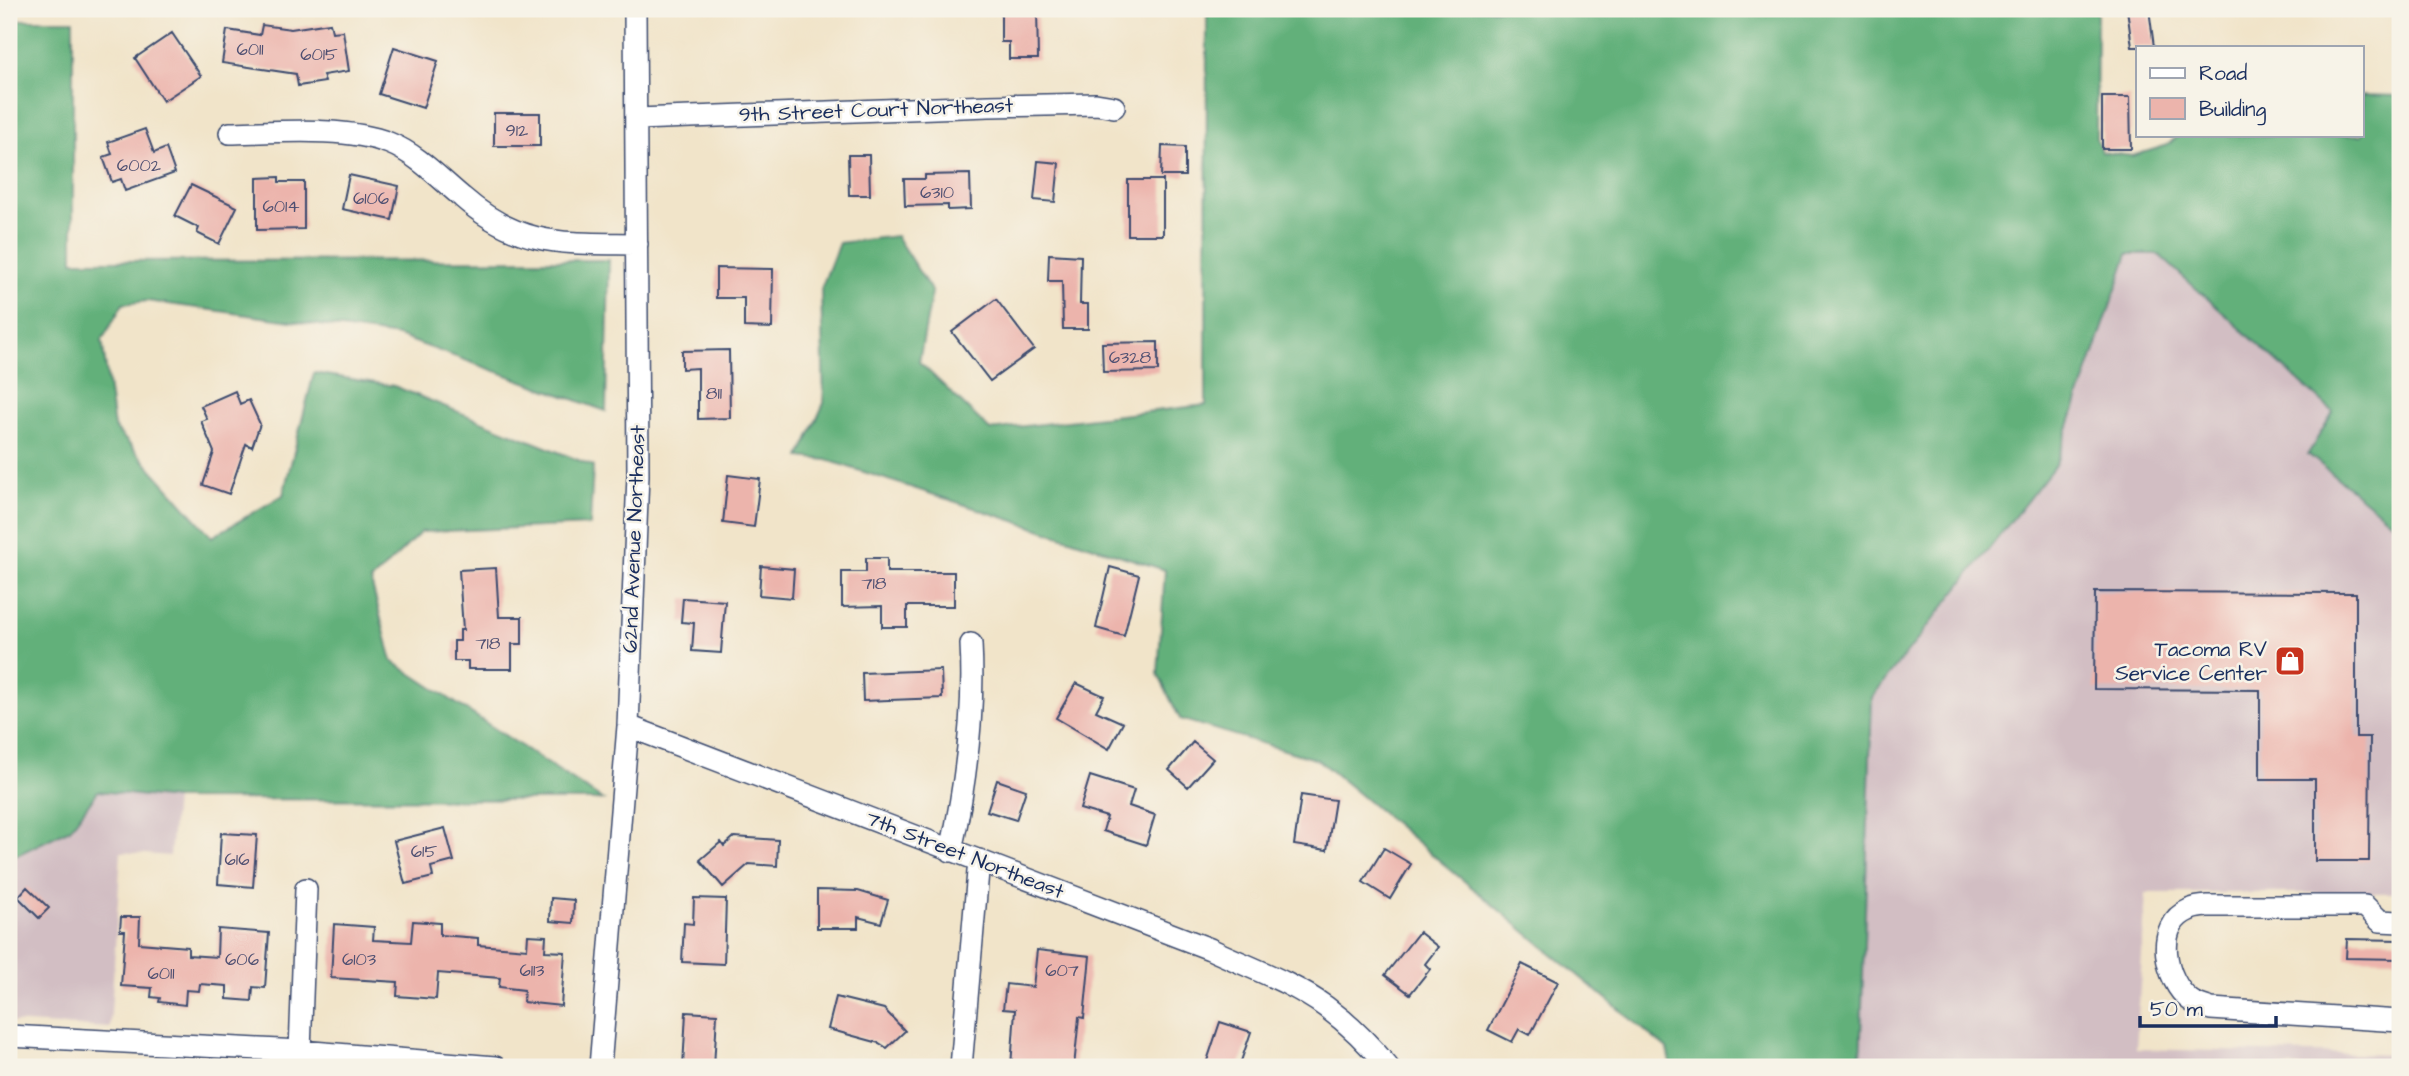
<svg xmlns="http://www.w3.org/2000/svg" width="2409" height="1076" viewBox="0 0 2409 1076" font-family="'Architects Daughter',sans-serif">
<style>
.industrial{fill:#d2bec3}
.forest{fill:#62b07a;stroke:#3e706c;stroke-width:2}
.building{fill:#ecb4ac}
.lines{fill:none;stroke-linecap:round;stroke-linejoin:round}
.street-casing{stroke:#3b4a6e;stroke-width:24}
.street{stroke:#fff;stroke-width:21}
.labels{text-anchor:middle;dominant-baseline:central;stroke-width:5;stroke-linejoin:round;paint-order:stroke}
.number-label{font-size:18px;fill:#4f5072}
.street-label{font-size:21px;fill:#1b2f5e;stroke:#f7f3e8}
.poi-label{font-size:21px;fill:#1b2f5e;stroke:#f7f3e8;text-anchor:end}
</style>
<rect width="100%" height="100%" fill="#f7f3e8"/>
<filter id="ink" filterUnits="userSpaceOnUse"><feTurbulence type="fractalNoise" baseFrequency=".0143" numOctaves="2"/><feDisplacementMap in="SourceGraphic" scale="14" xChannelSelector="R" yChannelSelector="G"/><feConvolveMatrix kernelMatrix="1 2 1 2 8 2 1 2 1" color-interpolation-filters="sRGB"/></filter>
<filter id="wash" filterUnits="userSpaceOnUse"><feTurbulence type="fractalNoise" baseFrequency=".00686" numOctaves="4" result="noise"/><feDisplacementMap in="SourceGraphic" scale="28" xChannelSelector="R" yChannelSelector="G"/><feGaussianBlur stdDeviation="1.57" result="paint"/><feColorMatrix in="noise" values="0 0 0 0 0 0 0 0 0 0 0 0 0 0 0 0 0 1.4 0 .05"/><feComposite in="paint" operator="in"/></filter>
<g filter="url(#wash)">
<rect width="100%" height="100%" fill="#f1e4c9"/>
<path class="industrial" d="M 2128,254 L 2157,254 L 2333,412 L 2308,454 L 2400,529 L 2400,893 L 2146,893 L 2136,1049 L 2400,1055 L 2400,1067 L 1860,1067 L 1872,697 L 2056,464 Z
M 98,791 L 175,799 L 170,856 L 121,852 L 110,1028 L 9,1022 L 9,859 L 70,829 Z"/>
<path class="forest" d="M 1207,9 L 2097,9 L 2096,140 L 2102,152 L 2132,156 L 2168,145 L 2178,135 L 2362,135 L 2362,95 L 2400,96 L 2400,529 L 2308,454 L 2333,412 L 2158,254 L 2128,254 L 2056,464 L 1872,697 L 1860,1067 L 1671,1067 L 1667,1049 L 1318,760 L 1180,719 L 1158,674 L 1165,570 L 827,460 L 800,457 L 824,403 L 821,289 L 839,243 L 896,236 L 932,292 L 919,362 L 990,430 L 1206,405 Z
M 9,20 L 73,20 L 73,261 L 609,260 L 606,411 L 398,336 L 147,301 L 123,304 L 102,340 L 114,427 L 212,537 L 283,495 L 314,373 L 394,386 L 593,466 L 590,525 L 421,532 L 371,581 L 392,661 L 603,800 L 175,799 L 98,791 L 70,829 L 9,859 Z"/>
<g id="blocks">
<path class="building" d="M 1001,9 L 1037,9 L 1038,59 L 1009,59 L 1009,42 L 1001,42 Z
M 2127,9 L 2149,9 L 2154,47 L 2132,47 Z
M 330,23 L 332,32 L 343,31 L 349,71 L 323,75 L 325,82 L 298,86 L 296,74 L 222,63 L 227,30 L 260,35 L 262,25 L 291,29 Z
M 172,33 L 201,76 L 163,101 L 135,58 Z
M 394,47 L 438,61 L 423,108 L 379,94 Z
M 2102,97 L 2130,97 L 2131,149 L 2102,149 Z
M 494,113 L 540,113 L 540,146 L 494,146 Z
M 145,129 L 154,153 L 166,148 L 175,173 L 125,191 L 121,179 L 112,182 L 103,157 L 112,154 L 108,142 Z
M 1162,146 L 1185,147 L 1185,176 L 1161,176 Z
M 848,155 L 869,155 L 870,195 L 849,195 Z
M 1038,161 L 1059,163 L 1055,202 L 1034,200 Z
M 970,174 L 971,209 L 948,210 L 948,205 L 905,206 L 904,179 L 925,179 L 925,175 Z
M 349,175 L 399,186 L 392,220 L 342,209 Z
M 279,177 L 279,182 L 304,182 L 304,229 L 257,230 L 257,178 Z
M 1128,180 L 1163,180 L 1163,235 L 1128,235 Z
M 191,185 L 237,207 L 219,244 L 197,233 L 199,228 L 175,216 Z
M 1049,254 L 1081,256 L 1080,304 L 1088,304 L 1088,329 L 1063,329 L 1062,281 L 1048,281 Z
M 716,268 L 773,269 L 772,328 L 744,327 L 744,298 L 716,298 Z
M 996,299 L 1034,349 L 990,381 L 952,332 Z
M 1158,342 L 1158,371 L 1103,372 L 1102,343 Z
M 729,350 L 730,418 L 698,419 L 698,368 L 682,369 L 682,351 Z
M 235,391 L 240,404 L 249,400 L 260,424 L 252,447 L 246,444 L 229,494 L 203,485 L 214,452 L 201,421 L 207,419 L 201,406 Z
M 728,475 L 760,479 L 754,527 L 723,523 Z
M 866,558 L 887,558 L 887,572 L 954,572 L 954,606 L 907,606 L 907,627 L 882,627 L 882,606 L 842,607 L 842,572 L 866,572 Z
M 761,566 L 794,569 L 792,598 L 759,595 Z
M 1110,567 L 1139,575 L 1124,636 L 1096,628 Z
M 496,568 L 499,617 L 522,617 L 522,644 L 512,644 L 512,669 L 468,669 L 468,661 L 454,661 L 454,641 L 460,641 L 460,630 L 463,630 L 459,570 Z
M 2095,592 L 2356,593 L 2356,737 L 2370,737 L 2369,861 L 2315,861 L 2315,779 L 2260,779 L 2260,690 L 2094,689 Z
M 683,598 L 725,601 L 721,653 L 692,651 L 694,623 L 681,622 Z
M 941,670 L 942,698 L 863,701 L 862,673 Z
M 1076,683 L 1104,696 L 1096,711 L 1123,723 L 1109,749 L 1056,718 Z
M 1193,742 L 1213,759 L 1188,787 L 1169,770 Z
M 1090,776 L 1134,790 L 1129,806 L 1155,815 L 1146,845 L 1103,831 L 1107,817 L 1080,809 Z
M 997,780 L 1026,790 L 1016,820 L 987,811 Z
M 1301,795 L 1335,800 L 1327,850 L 1294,845 Z
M 445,828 L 454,861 L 431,867 L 433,877 L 405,884 L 394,841 Z
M 221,833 L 257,835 L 253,887 L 218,884 Z
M 734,837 L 778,840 L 777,866 L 749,864 L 723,887 L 700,860 L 721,842 L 724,846 Z
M 1384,848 L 1411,864 L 1390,899 L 1363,882 Z
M 27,887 L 49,908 L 39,918 L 18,897 Z
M 817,890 L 858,891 L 888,900 L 881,923 L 858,917 L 858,928 L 817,928 Z
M 551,898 L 574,900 L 573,923 L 550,921 Z
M 694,898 L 726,899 L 724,964 L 682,962 L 684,923 L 693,924 Z
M 121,917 L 140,917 L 139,943 L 188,947 L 188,955 L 217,957 L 218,929 L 269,933 L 265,988 L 253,987 L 252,1001 L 227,999 L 227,986 L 200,984 L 199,991 L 186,990 L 185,1005 L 159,1002 L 160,998 L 151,997 L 152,988 L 121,986 L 125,931 L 120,931 Z
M 413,921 L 440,923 L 440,935 L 478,938 L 478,945 L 527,949 L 528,935 L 546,936 L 545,951 L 565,952 L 561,1006 L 523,1002 L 524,990 L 499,987 L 500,978 L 438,973 L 436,999 L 397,996 L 398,982 L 331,978 L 334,924 L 374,927 L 373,940 L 411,942 Z
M 1419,932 L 1438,947 L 1425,964 L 1430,969 L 1410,994 L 1385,975 Z
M 2347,939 L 2400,940 L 2400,959 L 2346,958 Z
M 1037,950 L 1090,956 L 1084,1018 L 1079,1017 L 1074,1067 L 1011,1067 L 1015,1010 L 1003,1009 L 1006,984 L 1033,987 Z
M 1522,964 L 1558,982 L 1530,1035 L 1519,1029 L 1512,1042 L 1488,1030 Z
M 836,997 L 884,1009 L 905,1031 L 887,1048 L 879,1043 L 828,1029 Z
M 686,1012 L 717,1014 L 714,1067 L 683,1067 Z
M 1220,1022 L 1251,1032 L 1239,1067 L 1205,1067 Z"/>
</g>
</g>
<g filter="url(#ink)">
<use href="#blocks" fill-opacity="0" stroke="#3b4a6e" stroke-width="2"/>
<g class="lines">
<g class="street-casing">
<path id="street" d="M 637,119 L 989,106 L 1096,104 L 1114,107
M 230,133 C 276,132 347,126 389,143 C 417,154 439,178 462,197 C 520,248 565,243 637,244
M 628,726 L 1210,949 C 1248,967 1292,982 1326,1007 C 1349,1024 1370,1045 1388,1067
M 951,851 C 966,782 975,714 971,644
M 2400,922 L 2380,921 L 2365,906 L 2206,906 C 2201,907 2194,907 2189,910 C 2153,925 2165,981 2190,1000 C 2196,1005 2204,1006 2211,1009 L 2400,1021
M 9,1036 L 300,1051 L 495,1067
M 300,1051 L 306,889
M 600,1067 L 628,726 L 638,475 L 635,9
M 961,1067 L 979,860"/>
</g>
<use href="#street" class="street"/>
</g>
</g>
<defs>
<g id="shop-square" transform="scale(1.575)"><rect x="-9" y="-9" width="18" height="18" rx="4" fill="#c8321e" stroke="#f7f3e8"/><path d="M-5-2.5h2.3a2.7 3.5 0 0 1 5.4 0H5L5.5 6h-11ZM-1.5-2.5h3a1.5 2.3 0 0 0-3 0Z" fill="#fff"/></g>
</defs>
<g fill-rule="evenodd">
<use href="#shop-square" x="2290" y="661"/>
</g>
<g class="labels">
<g class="number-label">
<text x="250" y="49">6011</text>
<text x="319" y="54">6015</text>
<text x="517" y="130">912</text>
<text x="139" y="165">6002</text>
<text x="937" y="192">6310</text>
<text x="371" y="198">6106</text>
<text x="281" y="206">6014</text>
<text x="1130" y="357">6328</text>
<text x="714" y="393">811</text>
<text x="874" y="583">718</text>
<text x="488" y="643">718</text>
<text x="424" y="851">615</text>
<text x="237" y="859">616</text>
<text x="242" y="959">606</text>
<text x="359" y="959">6103</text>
<text x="532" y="970">6113</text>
<text x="1062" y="970">607</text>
<text x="161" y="973">6011</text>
</g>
<g class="street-label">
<text transform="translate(876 110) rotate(-2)">9th Street Court Northeast</text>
<text transform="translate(634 539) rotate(-88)">62nd Avenue Northeast</text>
<text transform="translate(965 855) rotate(21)">7th Street Northeast</text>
</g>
<g class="poi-label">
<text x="2267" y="649">Tacoma RV<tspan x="2267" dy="24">Service Center</tspan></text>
</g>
</g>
<rect width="2409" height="1076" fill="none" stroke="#f7f3e8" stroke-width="35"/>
<rect x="2136" y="46" width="228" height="91" fill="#f7f3e8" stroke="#9fa5b1" stroke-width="2"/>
<rect x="2150" y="68" width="35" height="10" fill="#ffffff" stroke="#9fa5b1" stroke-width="2"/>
<text x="2199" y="80" font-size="21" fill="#1b2f5e">Road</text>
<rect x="2150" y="98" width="35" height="21" fill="#ecb4ac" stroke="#9fa5b1" stroke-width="2"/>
<text x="2199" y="116" font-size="21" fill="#1b2f5e">Building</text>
<path d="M2140 1016v10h136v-10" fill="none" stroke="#1b2f5e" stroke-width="3.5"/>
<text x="2150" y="1016" font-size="21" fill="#1b2f5e" stroke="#f7f3e8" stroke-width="5" paint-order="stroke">50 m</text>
</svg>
